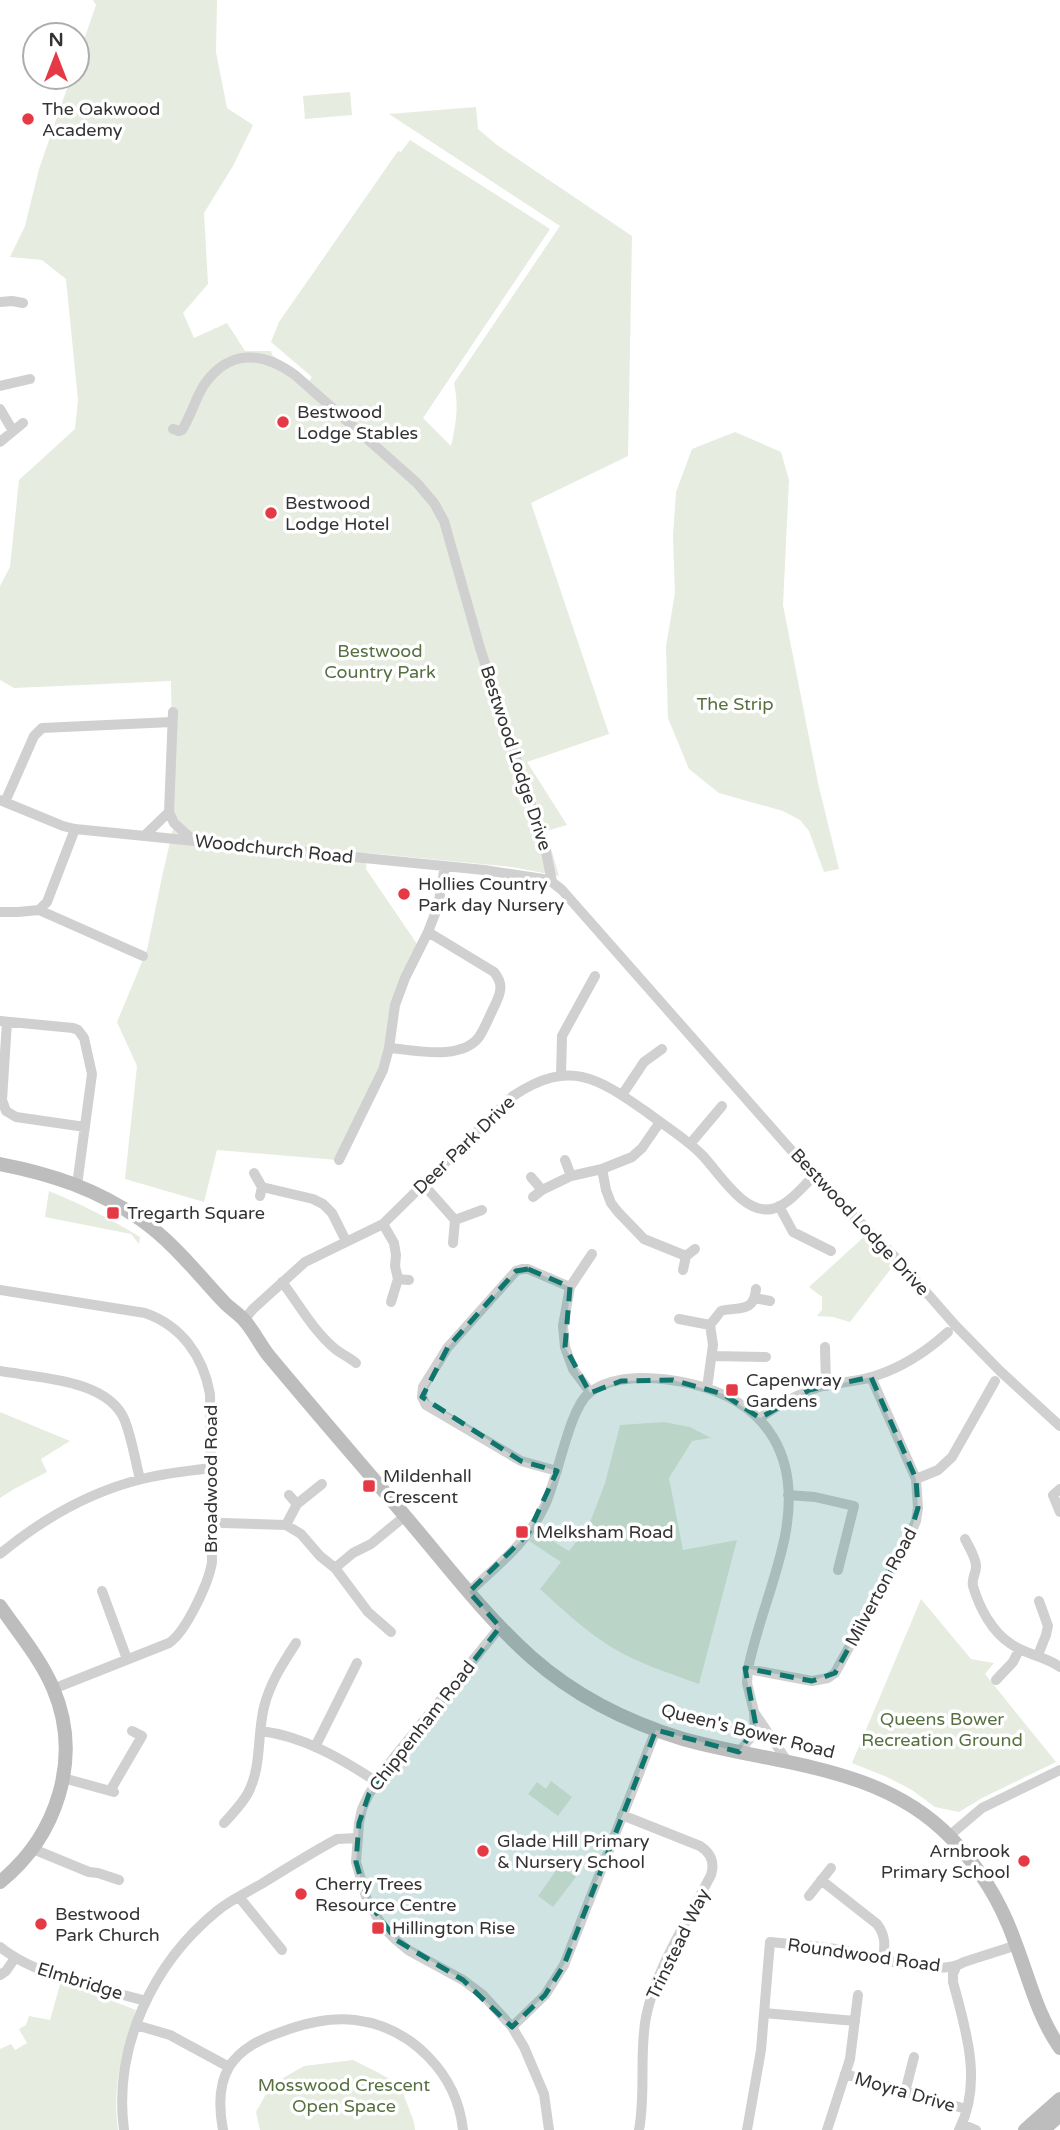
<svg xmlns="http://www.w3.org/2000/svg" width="1060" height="2130" viewBox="0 0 1060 2130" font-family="'Varela Round',sans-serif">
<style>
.green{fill:#e6ecdf}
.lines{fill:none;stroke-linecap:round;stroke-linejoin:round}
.street{stroke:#d0d0d0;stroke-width:10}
.secondary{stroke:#bdbdbd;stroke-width:14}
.marked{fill:#0f766e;fill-opacity:0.2;stroke:#0f766e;stroke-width:5;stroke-dasharray:14 9;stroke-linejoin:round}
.poi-dot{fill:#e63946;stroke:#fff;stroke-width:2.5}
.labels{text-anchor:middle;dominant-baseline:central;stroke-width:7;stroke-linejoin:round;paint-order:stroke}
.poi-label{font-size:18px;fill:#333;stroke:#fff;text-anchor:start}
.park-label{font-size:18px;fill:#56703f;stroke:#fff}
.street-label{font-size:18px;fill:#333;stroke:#fff}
</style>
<rect width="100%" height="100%" fill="#fff"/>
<path class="green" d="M 93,0 L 217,0 L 216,52 L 227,108 L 253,125 L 233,166 L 204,213 L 208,284 L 183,313 L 194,338 L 227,323 L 245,351 L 271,351 L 272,355 L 309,381 L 312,377 L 271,342 L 279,322 L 398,151 L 401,152 L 410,140 L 550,229 L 423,418 L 451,446 C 456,424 459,406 454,383 L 560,226 L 389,114 L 476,107 L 478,129 L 497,145 L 632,236 L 628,456 L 531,503 L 609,734 L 527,762 L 567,825 L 546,831 L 559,876 L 512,867 L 367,853 L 366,869 L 417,944 L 384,1059 L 337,1160 L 217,1150 L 204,1202 L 125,1179 L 137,1066 L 117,1022 L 147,950 L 162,877 L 175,820 L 173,812 L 171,681 L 14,688 L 0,680 L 0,586 L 10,567 L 19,480 L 75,429 L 78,400 L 66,279 L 42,260 L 10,257 L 25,226 L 39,169 L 71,77 L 77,77 L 77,60 L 96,5 Z
M 350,92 L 352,115 L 305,119 L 303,96 Z
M 735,432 L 781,452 L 789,480 L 783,605 L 818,783 L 839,869 L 824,872 L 809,831 L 800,820 L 783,811 L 719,793 L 689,769 L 668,718 L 666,646 L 675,593 L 673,536 L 676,492 L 692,449 Z
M 49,1191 C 81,1204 111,1219 140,1237 L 139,1244 L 131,1234 L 45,1217 Z
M 866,1235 L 893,1266 L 850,1322 L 833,1317 L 817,1316 L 822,1310 L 822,1297 L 809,1287 Z
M 0,1412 L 70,1441 L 41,1459 L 47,1472 L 14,1489 L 0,1498 Z
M 664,1422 L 690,1427 L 715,1440 L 710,1438 L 692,1441 L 669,1478 L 683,1550 L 737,1540 L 699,1684 C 669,1673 636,1663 608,1645 C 583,1629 562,1609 540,1589 L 561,1562 L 529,1541 L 537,1531 L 569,1551 L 589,1525 L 605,1483 L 620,1425 Z
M 921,1599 L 971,1659 L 994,1663 L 985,1674 L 1056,1762 L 982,1798 L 959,1812 L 935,1807 L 912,1790 L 887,1777 L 852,1763 Z
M 551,1781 L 572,1797 L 558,1816 L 528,1794 L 537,1782 L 546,1789 Z
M 560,1865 L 576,1877 L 553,1907 L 538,1896 Z
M 61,1981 L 136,2010 C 122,2055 112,2083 118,2130 L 0,2130 L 0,2049 L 11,2044 L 15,2050 L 27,2043 L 19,2029 L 26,2025 L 29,2016 L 50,2020 Z
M 353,2060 L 379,2073 L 400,2085 L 414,2122 L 415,2130 L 260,2130 L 256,2112 L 271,2085 L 304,2066 Z"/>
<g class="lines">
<path class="street" d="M 0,302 L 12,301 L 23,303
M 0,386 L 30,379
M 0,409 L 13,431
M 173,429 L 179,431 L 182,430 C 191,416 195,399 204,385 C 229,349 262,351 295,375 L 417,483 L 434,503 L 444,521 L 480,648 L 545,847 L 552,882 L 562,890 L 814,1176 L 898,1260 L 955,1325 L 1000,1371 L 1060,1426
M 0,442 L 23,423
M 0,800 L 63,826 L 75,829 L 484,870 L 543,879 L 552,882
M 5,802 L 34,736 L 42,728 L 172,722
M 169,812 L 174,823 L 193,840
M 144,836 L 169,812 L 173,712
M 39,910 L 47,902 L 75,829
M 0,912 L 18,912 L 39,910 L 143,956
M 0,1021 L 73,1028 L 78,1030 L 84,1038 L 92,1074 L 77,1185
M 7,1022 L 2,1100 L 6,1111 L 16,1117 L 85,1127
M 389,1048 C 415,1050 461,1061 479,1037 C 485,1028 489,1017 494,1007 C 501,993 504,984 494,972 L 428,932
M 561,1075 L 562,1036 L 595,976
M 622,1095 L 644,1062 L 662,1049
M 690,1144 L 722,1106
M 339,1160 L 383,1070 L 389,1048 L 395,1005 L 405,978 L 428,932 L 438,906 L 445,866
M 565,1160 L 571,1176
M 602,1169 L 606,1190 L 611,1203 L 618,1212 L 644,1239 L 686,1256
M 254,1173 L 262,1187 L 260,1196
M 531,1177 L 542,1190 L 533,1197
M 423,1184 L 455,1220 L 453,1243
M 262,1187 L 313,1199 L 323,1204 L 332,1213 L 346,1241
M 542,1190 L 571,1176 L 602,1169 L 632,1157 L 642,1148 L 660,1122
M 779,1206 L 793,1232 L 831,1251
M 455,1220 L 482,1210
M 383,1224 L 394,1243 L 396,1255 L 395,1266 L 398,1279 L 391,1302
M 683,1270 L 686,1256 L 695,1249
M 398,1279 L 409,1280
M 282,1282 C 299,1304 312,1329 334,1348 C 341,1354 349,1357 356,1363
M 0,1290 L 145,1313 C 182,1326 203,1356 210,1394 L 212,1562 C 209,1582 186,1632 169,1643 L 53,1689
M 755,1298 L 770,1301
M 679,1319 L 710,1325
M 244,1320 L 253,1309 L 305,1262 L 383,1224 L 513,1096 C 570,1058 598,1078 648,1113 C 666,1127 687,1139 703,1156 C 720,1174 744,1215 772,1209 C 789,1205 802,1187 814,1176
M 710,1325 L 721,1311 C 738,1306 754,1314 756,1289
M 825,1347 L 826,1386
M 712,1356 L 766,1357
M 0,1371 C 38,1378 109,1379 125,1421 C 132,1439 135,1460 140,1479
M 707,1388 L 713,1345 L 710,1325
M 590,1392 L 573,1369 L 565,1347 L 563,1326 L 570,1287 L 592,1254
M 760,1418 C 781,1403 802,1391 827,1385 C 843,1382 860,1381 875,1376 C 903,1367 926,1352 948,1332
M 557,1471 L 521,1461 L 426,1405 L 422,1397 L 423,1387 L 448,1347 L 516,1271 L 522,1269 L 528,1269 L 570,1287
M 916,1479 L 938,1470 L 952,1457 L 995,1381
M 1060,1489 L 1053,1495 L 1060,1512
M 289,1495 L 297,1504
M 788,1495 L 815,1497 L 854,1506 L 838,1570
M 223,1523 L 286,1525 L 301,1534 L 320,1556 L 335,1568 L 368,1612 L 391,1632
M 286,1525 L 297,1504 L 322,1484
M 965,1539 C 969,1547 975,1556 976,1565 C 977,1572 971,1578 973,1586 C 979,1607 992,1632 1011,1644 C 1026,1655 1045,1656 1060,1667
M 0,1554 C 41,1520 89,1492 142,1479 C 165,1473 188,1471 211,1468
M 335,1568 L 353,1553 L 371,1544 L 405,1516
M 102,1591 L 127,1659
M 469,1592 C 498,1565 528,1542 545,1505 C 558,1478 569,1409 589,1393 C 616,1372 662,1377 692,1384 C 770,1403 800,1458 785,1536 C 776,1581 757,1624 748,1669 L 747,1683 L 754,1712 L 755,1732 L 739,1752
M 500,1627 L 392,1760 L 369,1794 L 362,1809 L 359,1823 L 356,1862 L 367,1900 L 383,1927 L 396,1940 L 408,1950 L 463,1980 L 483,1995 L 512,2027 L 524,2047 L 544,2094 L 549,2130
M 1038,1655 L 1046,1635 L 1048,1626 L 1039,1601
M 748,1669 L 812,1681 L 828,1678 L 835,1673 L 909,1537 L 916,1521 L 918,1508 L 916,1479 L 871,1377
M 996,1680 L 1013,1662 L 1019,1650
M 756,1715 L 787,1761
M 261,1731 C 303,1736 342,1759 377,1782
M 315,1747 L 357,1663
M 63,1778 L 114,1792
M 110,1791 L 142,1736 L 132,1731
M 622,1815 L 700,1846 C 711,1853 715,1863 711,1875 C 689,1918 655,1970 646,2017 C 639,2054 646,2092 639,2130
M 224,1823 C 233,1813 242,1804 248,1793 C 262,1766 257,1735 264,1707 C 270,1683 283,1663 296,1643
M 949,1836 L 982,1808 L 1060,1770
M 33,1849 L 89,1872 L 98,1873 L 119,1880
M 821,1880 L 877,1924 C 886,1936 885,1945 883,1959
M 809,1896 L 831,1868
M 239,1897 L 282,1950
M 0,1947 C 37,1977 100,1988 146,2001
M 956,1967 L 953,1974 L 953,1982 C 966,2030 983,2083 959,2130
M 0,1975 L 6,1971 L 15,1958
M 764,2013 L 855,2021
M 136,2025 L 170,2035 L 229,2067
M 512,2027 L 545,1995 L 564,1965 L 656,1730
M 845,2074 L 966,2109
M 905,2092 L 914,2057
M 962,2124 L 976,2130
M 124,2130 C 113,2047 153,1963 217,1911 C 230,1900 248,1892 263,1883 C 287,1868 311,1853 337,1839 L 358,1838
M 223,2130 C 219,2109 218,2086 229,2067 C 241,2048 261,2039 281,2032 C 305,2023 329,2017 355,2020 C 412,2027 457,2074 463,2130
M 747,2130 L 761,2050 L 770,1942 C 792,1944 814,1946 836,1949 C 866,1954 938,1979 964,1962 L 1017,1945
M 827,2130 L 850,2059 L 858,1995"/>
<path class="secondary" d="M 0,1164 C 52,1174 96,1189 140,1219 C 173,1242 196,1272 223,1301 C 229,1308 238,1313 244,1320 C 254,1331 260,1345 269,1356 C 314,1410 360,1463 405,1516 C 446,1564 484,1615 531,1657 C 575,1696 627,1722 683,1739 C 775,1765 880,1764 951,1838 C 980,1868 1001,1902 1015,1942 C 1029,1978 1037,2015 1060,2048
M 0,1606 C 18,1632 40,1658 53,1688 C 83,1758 57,1836 0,1882
M 1025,2130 L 1060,2099
M 1043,2130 L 1060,2115"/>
</g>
<path class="marked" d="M 528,1269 L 570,1287 L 565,1347 L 590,1393 L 621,1381 L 673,1380 L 723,1394 L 760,1418 L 809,1390 L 871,1377 L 916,1479 L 918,1508 L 909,1537 L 835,1673 L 812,1681 L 745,1668 L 756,1726 L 739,1752 L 656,1730 L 564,1965 L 545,1995 L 512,2027 L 463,1980 L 396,1940 L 367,1900 L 356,1862 L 359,1823 L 369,1794 L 500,1627 L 469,1592 L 528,1534 L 557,1471 L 521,1461 L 422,1397 L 448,1347 L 516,1271 Z"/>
<g class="poi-dot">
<circle cx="28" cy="119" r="7"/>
<circle cx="283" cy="422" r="7"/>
<circle cx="271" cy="513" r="7"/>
<circle cx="404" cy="894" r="7"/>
<rect x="106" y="1206" width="14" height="14" rx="3.5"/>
<rect x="725" y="1383" width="14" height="14" rx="3.5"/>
<rect x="362" y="1479" width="14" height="14" rx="3.5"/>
<rect x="515" y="1525" width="14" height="14" rx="3.5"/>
<circle cx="483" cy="1851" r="7"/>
<circle cx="1024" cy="1861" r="7"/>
<circle cx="301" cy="1894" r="7"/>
<circle cx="41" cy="1924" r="7"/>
<rect x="371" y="1921" width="14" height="14" rx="3.5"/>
</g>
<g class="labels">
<g class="poi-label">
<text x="42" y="109">The Oakwood<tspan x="42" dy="21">Academy</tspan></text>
<text x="297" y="412">Bestwood<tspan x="297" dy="21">Lodge Stables</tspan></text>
<text x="285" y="503">Bestwood<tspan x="285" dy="21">Lodge Hotel</tspan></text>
<text x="418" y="884">Hollies Country<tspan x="418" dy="21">Park day Nursery</tspan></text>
<text x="127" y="1213">Tregarth Square</text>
<text x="746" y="1380">Capenwray<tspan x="746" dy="21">Gardens</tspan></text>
<text x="383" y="1476">Mildenhall<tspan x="383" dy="21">Crescent</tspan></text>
<text x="536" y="1532">Melksham Road</text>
<text x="497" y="1841">Glade Hill Primary<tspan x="497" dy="21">&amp; Nursery School</tspan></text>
<text x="1010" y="1851" text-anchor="end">Arnbrook<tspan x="1010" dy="21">Primary School</tspan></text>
<text x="315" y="1884">Cherry Trees<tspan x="315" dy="21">Resource Centre</tspan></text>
<text x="55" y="1914">Bestwood<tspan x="55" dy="21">Park Church</tspan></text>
<text x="392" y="1928">Hillington Rise</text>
</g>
<g class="park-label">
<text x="380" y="651">Bestwood<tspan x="380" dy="21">Country Park</tspan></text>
<text x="735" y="704">The Strip</text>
<text x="942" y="1719">Queens Bower<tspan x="942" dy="21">Recreation Ground</tspan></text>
<text x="344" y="2085">Mosswood Crescent<tspan x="344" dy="21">Open Space</tspan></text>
</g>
<g class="street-label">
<text transform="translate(516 758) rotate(72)">Bestwood Lodge Drive</text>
<text transform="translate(274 849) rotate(6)">Woodchurch Road</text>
<text transform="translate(464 1145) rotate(-44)">Deer Park Drive</text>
<text transform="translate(860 1222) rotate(47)">Bestwood Lodge Drive</text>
<text transform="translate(211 1479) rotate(-90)">Broadwood Road</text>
<text transform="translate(881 1587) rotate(-62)">Milverton Road</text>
<text transform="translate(422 1726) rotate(-52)">Chippenham Road</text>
<text transform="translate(748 1731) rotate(14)">Queen's Bower Road</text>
<text transform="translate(678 1944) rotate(-64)">Trinstead Way</text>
<text transform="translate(864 1955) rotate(8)">Roundwood Road</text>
<text transform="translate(80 1981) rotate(17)">Elmbridge</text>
<text transform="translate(905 2092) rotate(16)">Moyra Drive</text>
</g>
</g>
<g transform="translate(56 56)"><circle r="33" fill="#ffffff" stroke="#adadad" stroke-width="2"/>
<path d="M0-5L12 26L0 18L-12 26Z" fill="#e63946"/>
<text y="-10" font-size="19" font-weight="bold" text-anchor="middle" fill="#333333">N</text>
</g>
</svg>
